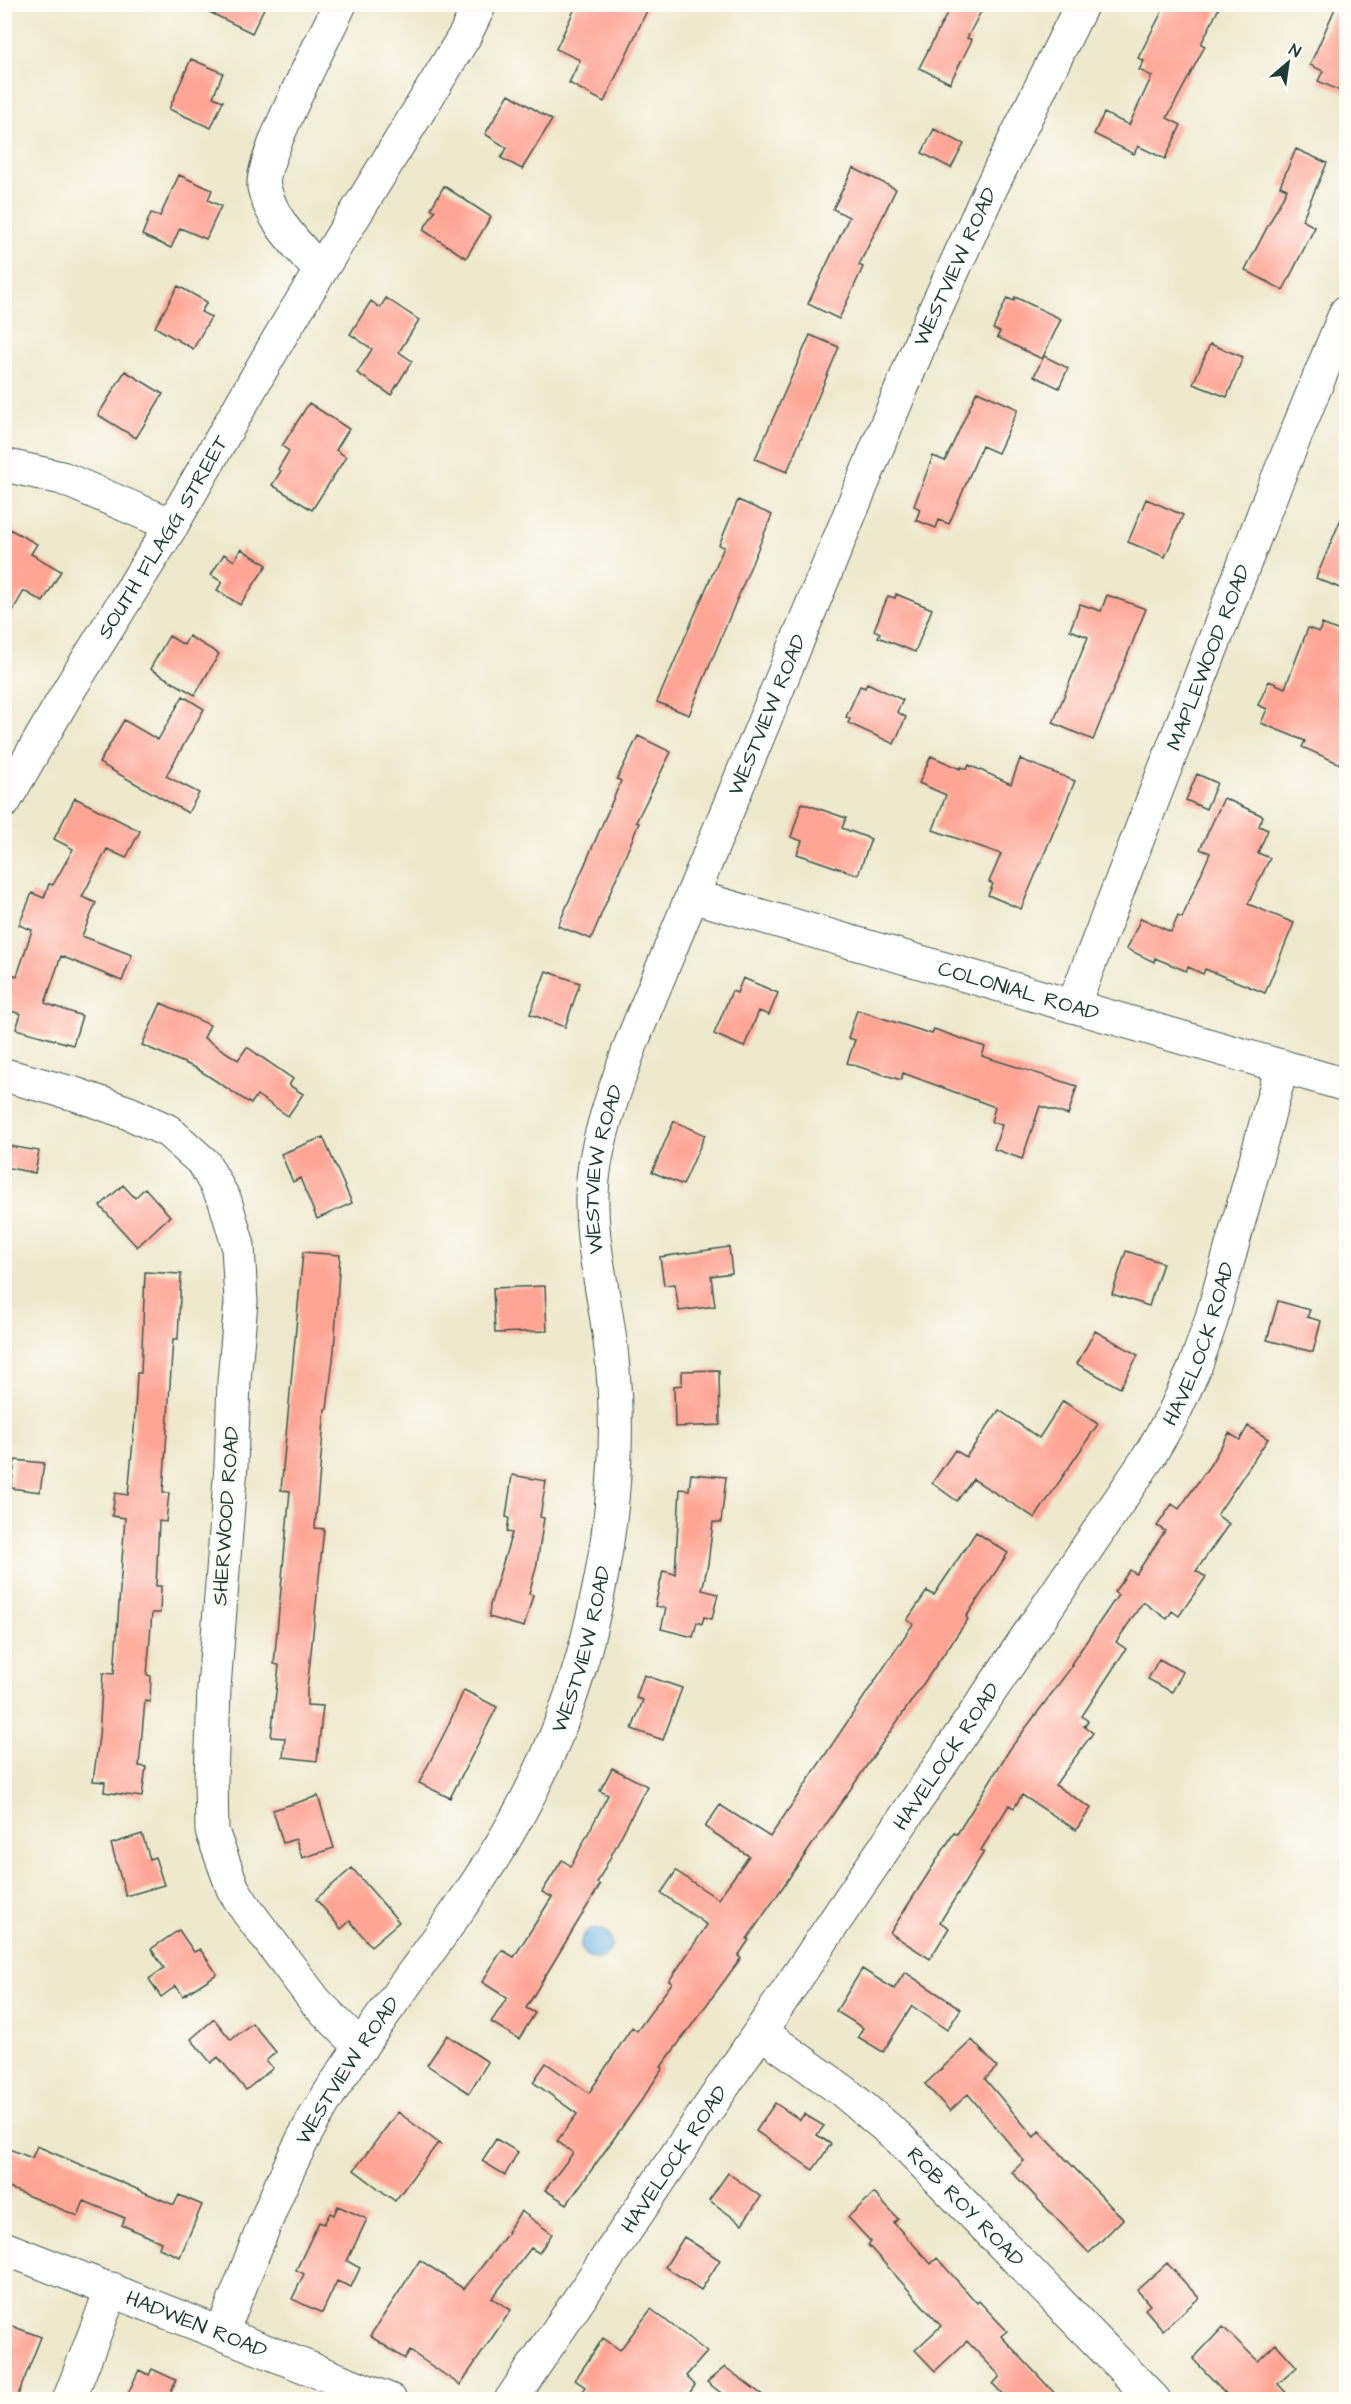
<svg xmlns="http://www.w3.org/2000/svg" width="1351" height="2404" viewBox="0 0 1351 2404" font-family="'Architects Daughter',sans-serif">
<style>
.water{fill:#72b6e8;stroke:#487a8e;stroke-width:1.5}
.building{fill:#fea595}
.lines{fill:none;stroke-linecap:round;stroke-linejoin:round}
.minor-casing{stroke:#3e574b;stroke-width:35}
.minor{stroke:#fff;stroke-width:33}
.labels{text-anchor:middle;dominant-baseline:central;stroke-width:5;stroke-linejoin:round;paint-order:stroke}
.street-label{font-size:21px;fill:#1f3d34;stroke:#fdfcf7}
</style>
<rect width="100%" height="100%" fill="#fdfcf7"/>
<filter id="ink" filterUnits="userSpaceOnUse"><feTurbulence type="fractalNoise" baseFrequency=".0167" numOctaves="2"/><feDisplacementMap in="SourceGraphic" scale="12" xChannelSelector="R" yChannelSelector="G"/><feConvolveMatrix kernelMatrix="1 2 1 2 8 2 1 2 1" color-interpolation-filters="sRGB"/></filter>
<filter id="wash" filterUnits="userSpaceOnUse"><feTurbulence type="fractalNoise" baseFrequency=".008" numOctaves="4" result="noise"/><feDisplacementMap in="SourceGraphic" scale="24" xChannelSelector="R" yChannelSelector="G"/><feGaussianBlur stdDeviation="1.35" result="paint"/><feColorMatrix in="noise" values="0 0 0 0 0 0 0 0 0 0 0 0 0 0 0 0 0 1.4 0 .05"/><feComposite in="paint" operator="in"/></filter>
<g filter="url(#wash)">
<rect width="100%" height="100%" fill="#eee8cc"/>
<path class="water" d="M581 1944a15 15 0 1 1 30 0a15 15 0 1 1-30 0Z"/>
<g id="blocks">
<path class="building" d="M 193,4 L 266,4 L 252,33 Z
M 577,4 L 650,4 L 604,102 L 569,83 L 580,60 L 556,49 Z
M 952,4 L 985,4 L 967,38 L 972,40 L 950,83 L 919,68 Z
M 1166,4 L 1221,4 L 1201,44 L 1205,46 L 1167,118 L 1181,125 L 1165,159 L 1138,146 L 1134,154 L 1094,134 L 1104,113 L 1129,125 L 1152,76 L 1139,70 L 1144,61 L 1138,58 Z
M 1337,4 L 1347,4 L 1347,94 L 1318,81 L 1323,71 L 1310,65 Z
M 191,59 L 223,73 L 213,97 L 223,101 L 211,128 L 169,109 Z
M 509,94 L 552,120 L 522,169 L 501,158 L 507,148 L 485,134 Z
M 934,129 L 964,144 L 951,168 L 922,153 Z
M 1296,149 L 1327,163 L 1302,220 L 1315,227 L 1283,290 L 1245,270 L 1287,189 L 1280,186 Z
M 853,168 L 896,189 L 859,265 L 863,267 L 839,319 L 808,304 L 849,217 L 833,209 Z
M 179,175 L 212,190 L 208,200 L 221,206 L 206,239 L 180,228 L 171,248 L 142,235 L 151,213 L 160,216 Z
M 444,186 L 491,217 L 466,258 L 423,230 L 435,211 L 431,208 Z
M 178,286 L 207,302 L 201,312 L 211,317 L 193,349 L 155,327 Z
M 1015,297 L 1061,319 L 1042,359 L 997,337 L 1000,332 L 993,329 L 1007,298 L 1014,301 Z
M 386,298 L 419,320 L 399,352 L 412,361 L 391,395 L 357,373 L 372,349 L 350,334 L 371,301 L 380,308 Z
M 810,335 L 839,347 L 787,472 L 755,459 Z
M 1210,344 L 1243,357 L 1227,397 L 1193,384 Z
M 1044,356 L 1068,368 L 1059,388 L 1034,376 Z
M 125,371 L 163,394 L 136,438 L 98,415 Z
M 977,391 L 1018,409 L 998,453 L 982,446 L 949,524 L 939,520 L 936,528 L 916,520 L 920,509 L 914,506 L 933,456 L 945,461 Z
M 309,403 L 349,429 L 336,450 L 346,457 L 312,510 L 272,485 L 281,471 L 278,469 L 289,451 L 282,446 Z
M 1146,499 L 1183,515 L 1165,557 L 1128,542 Z
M 738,500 L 772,515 L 689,715 L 657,702 L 724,547 L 719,545 Z
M 1346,507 L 1347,507 L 1347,591 L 1316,578 Z
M 4,526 L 37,544 L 31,554 L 61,571 L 43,602 L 24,591 L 4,626 Z
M 241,549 L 267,565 L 240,605 L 217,590 L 222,582 L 211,575 L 224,554 L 234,561 Z
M 896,594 L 932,609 L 915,652 L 878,637 L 880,633 L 874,630 L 888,596 L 895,598 Z
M 1107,595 L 1146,609 L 1093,740 L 1053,723 L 1088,637 L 1070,630 L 1080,604 L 1101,611 Z
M 1322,624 L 1347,634 L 1347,767 L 1302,747 L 1305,741 L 1261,723 L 1267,709 L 1258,705 L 1269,681 L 1285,688 L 1308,628 L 1319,632 Z
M 169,636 L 184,645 L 189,636 L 219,654 L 195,695 L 150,669 Z
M 867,683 L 903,700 L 897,712 L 906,717 L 894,744 L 848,723 L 850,719 L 846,717 L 860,686 L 865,688 Z
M 183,696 L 204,709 L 166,776 L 199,793 L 188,813 L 99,763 L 124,720 L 158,740 Z
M 638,736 L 671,752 L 636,822 L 639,823 L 591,939 L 558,926 L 621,781 L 617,779 Z
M 931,756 L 960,769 L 961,767 L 967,769 L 969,765 L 1011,784 L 1020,759 L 1075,781 L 1021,909 L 988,895 L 993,884 L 989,882 L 1001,854 L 933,830 L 946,795 L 919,783 Z
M 1197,774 L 1217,783 L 1206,809 L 1186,800 Z
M 75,798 L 140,831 L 126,858 L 107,849 L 82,897 L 96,903 L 82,936 L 132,955 L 122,981 L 61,956 L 45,1003 L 82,1016 L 73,1045 L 16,1029 L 21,1014 L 7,1010 L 11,999 L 4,997 L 4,972 L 17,976 L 32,930 L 19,925 L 32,893 L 44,898 L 49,884 L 53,885 L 73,849 L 54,839 Z
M 1224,798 L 1263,816 L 1259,826 L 1268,830 L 1258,853 L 1270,858 L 1248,904 L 1294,923 L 1265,993 L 1205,969 L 1203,974 L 1188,967 L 1186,971 L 1155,958 L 1154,962 L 1127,949 L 1141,918 L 1171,932 L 1178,916 L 1182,918 L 1210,853 L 1200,849 Z
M 802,803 L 846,818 L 842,828 L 871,839 L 858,875 L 797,854 L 802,841 L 791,837 Z
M 546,971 L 580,983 L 565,1027 L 530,1014 Z
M 743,978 L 778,993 L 769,1015 L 759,1011 L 744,1047 L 714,1034 L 732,991 L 737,993 Z
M 161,1003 L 210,1025 L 204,1038 L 238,1060 L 247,1047 L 293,1079 L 289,1085 L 303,1094 L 288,1116 L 257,1095 L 251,1104 L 196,1068 L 142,1045 Z
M 857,1010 L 932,1034 L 934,1029 L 985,1047 L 982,1056 L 1077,1086 L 1068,1115 L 1040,1106 L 1022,1159 L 994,1149 L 1002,1125 L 991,1122 L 995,1107 L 903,1073 L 901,1080 L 847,1063 L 855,1040 L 848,1038 Z
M 674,1121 L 705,1135 L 683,1185 L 652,1172 Z
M 323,1137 L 352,1203 L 317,1219 L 300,1178 L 293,1182 L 281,1154 Z
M 4,1145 L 39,1151 L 35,1173 L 4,1167 Z
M 123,1185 L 135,1198 L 145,1188 L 170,1216 L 137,1247 L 100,1206 Z
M 729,1247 L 732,1273 L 711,1276 L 715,1306 L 679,1311 L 675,1284 L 664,1285 L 660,1257 Z
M 1126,1251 L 1163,1263 L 1149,1306 L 1112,1294 Z
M 303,1252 L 340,1255 L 334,1351 L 327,1409 L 325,1409 L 315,1528 L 324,1529 L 307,1690 L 307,1705 L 323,1706 L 317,1761 L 283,1757 L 285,1738 L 271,1737 L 279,1665 L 274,1664 L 290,1491 L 281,1490 Z
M 145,1272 L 181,1274 L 178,1339 L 173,1339 L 163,1493 L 169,1493 L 166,1522 L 159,1521 L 156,1586 L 161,1586 L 160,1613 L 152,1613 L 147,1675 L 151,1676 L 150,1702 L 145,1701 L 139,1766 L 146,1767 L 142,1797 L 104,1792 L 105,1782 L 93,1781 L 99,1737 L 103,1673 L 114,1674 L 125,1518 L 112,1516 L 115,1493 L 128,1495 L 134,1430 L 137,1373 L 141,1373 Z
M 545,1286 L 547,1331 L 495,1333 L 493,1288 Z
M 1278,1301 L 1310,1310 L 1307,1317 L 1321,1321 L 1313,1352 L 1267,1340 Z
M 1095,1331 L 1138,1355 L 1120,1388 L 1077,1364 Z
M 719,1370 L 720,1425 L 675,1427 L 674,1386 L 682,1385 L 682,1371 Z
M 1063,1401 L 1098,1424 L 1035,1518 L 973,1479 L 957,1501 L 932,1483 L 955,1450 L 966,1457 L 999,1410 L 1039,1438 Z
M 1248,1426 L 1268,1439 L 1217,1515 L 1229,1524 L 1196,1571 L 1206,1577 L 1179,1616 L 1172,1611 L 1167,1619 L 1143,1602 L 1116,1642 L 1126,1649 L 1082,1716 L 1088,1721 L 1084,1726 L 1093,1733 L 1055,1785 L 1091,1808 L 1076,1830 L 1022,1795 L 1014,1808 L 1009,1805 L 981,1850 L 984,1852 L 940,1922 L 949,1928 L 930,1959 L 890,1933 L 954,1833 L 957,1834 L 1010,1749 L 1073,1665 L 1071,1664 L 1118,1595 L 1114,1592 L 1130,1570 L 1136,1574 L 1165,1531 L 1157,1526 L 1172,1504 L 1179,1509 L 1210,1465 L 1229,1433 L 1240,1440 Z
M 15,1460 L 44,1463 L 40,1492 L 11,1488 Z
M 691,1474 L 726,1477 L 721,1523 L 713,1522 L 708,1564 L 702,1590 L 718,1594 L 712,1619 L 704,1617 L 702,1624 L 697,1622 L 693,1637 L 661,1629 L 666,1608 L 655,1606 L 663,1571 L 675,1574 L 680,1489 L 689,1490 Z
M 512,1475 L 546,1481 L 540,1517 L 544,1518 L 537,1564 L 529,1594 L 533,1595 L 524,1627 L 489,1617 L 490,1605 L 512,1533 L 507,1532 L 509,1518 L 506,1517 Z
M 976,1532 L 1008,1553 L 966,1617 L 968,1619 L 747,1939 L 749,1940 L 738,1956 L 741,1958 L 661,2067 L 663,2068 L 643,2098 L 567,2204 L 545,2190 L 573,2153 L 557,2141 L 577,2114 L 533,2082 L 546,2063 L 589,2093 L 632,2027 L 637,2031 L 672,1983 L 669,1981 L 707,1925 L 661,1893 L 676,1871 L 718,1899 L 749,1856 L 705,1827 L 720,1805 L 770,1837 L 913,1624 L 907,1620 L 927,1591 L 934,1595 Z
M 1159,1659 L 1183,1672 L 1172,1692 L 1148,1679 Z
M 644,1675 L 682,1688 L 663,1740 L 632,1729 L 643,1700 L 636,1698 Z
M 464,1690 L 497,1707 L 450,1798 L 419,1783 L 447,1728 Z
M 612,1768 L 647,1786 L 597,1883 L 600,1885 L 526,2008 L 535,2013 L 519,2039 L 491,2022 L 507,1998 L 482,1982 L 502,1950 L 514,1957 L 552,1897 L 542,1892 L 562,1860 L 571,1866 L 608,1795 L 600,1791 Z
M 318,1796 L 334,1848 L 302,1858 L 296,1839 L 283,1843 L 273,1810 Z
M 142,1834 L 150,1859 L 155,1857 L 164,1885 L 126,1896 L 111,1844 Z
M 352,1868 L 399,1922 L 371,1946 L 350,1921 L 341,1929 L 316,1899 Z
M 179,1930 L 194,1952 L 200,1949 L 217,1974 L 183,1996 L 176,1986 L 161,1997 L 149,1979 L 164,1968 L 151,1949 Z
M 862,1969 L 894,1989 L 905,1972 L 961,2009 L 947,2030 L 912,2006 L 883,2052 L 858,2037 L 863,2028 L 836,2011 Z
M 214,2019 L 231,2040 L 252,2023 L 276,2052 L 266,2061 L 273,2068 L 246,2090 L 218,2057 L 211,2063 L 191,2039 Z
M 447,2035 L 488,2062 L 469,2093 L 427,2065 Z
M 972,2040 L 997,2067 L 985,2079 L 1034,2137 L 1039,2131 L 1123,2219 L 1089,2253 L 1012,2172 L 1024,2161 L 968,2094 L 950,2111 L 925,2084 Z
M 775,2103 L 800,2120 L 804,2114 L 824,2126 L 817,2135 L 831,2144 L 813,2170 L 756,2131 Z
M 398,2112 L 440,2144 L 437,2144 L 395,2201 L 354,2170 Z
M 496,2139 L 518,2152 L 505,2175 L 482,2161 Z
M 37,2146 L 174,2205 L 179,2195 L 202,2205 L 180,2257 L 159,2248 L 161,2242 L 122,2225 L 125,2218 L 84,2201 L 78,2216 L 4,2186 L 4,2147 L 32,2158 Z
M 728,2173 L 761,2197 L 742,2224 L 709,2200 Z
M 874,2193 L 898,2219 L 894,2223 L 931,2264 L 937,2258 L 977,2303 L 979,2301 L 1007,2331 L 1001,2336 L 1061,2400 L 1008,2400 L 993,2384 L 1000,2376 L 967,2341 L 935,2371 L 915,2350 L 941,2326 L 868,2245 L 871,2242 L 848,2217 Z
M 338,2206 L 367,2219 L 347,2261 L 360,2268 L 351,2287 L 337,2281 L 322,2313 L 292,2299 L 304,2274 L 296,2270 L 319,2222 L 324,2224 L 330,2213 L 334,2215 Z
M 521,2211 L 552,2234 L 539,2253 L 531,2248 L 492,2298 L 511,2310 L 460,2385 L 410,2351 L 405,2359 L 370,2336 L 420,2260 L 464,2289 L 508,2233 L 507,2232 Z
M 684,2237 L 720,2260 L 701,2290 L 665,2267 Z
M 1167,2263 L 1199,2298 L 1163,2330 L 1145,2309 L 1150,2305 L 1137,2290 Z
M 651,2309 L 707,2352 L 686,2376 L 695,2385 L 685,2400 L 593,2400 L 581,2392 L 585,2387 L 575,2380 L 603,2338 L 620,2350 Z
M 4,2323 L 41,2337 L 16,2400 L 4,2400 Z
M 1223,2327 L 1258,2361 L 1276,2344 L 1297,2367 L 1278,2384 L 1293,2400 L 1232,2400 L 1193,2359 Z
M 725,2367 L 769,2400 L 730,2400 L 707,2382 Z
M 152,2369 L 176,2380 L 167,2400 L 125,2400 L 139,2370 L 149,2375 Z"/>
</g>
</g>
<g filter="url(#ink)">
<use href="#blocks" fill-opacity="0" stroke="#3e574b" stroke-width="1.5"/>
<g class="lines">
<g class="minor-casing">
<g id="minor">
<path d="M 320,270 C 298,246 271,220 264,187 C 259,161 326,35 340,4"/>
<path d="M 4,465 L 62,478 L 172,525"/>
<path id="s1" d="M 4,802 L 72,685 L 172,525 L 281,335 L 464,37 L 480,4"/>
<path id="s2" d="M 692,896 L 1346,1085"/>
<path id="s3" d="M 1073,1006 L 1269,500 L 1346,312"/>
<path d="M 4,1075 L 75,1094 L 129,1113 L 168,1131 L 204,1163 L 225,1201 L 238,1245 L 241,1302 L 234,1381 L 231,1466 L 214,1688 L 211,1780 L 212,1831 L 233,1889 L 248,1912 L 316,2002 L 361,2047"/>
<path id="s4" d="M 761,2032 L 843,2091 L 899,2138 L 1154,2400"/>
<path id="s5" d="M 4,2248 L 390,2400"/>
<path id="s6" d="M 222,2332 C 254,2255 280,2173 324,2102 C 372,2025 430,1954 480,1878 C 529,1805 567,1722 588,1637 C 611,1547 621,1451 612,1359 C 607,1299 587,1239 593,1179 C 598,1133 616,1087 631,1044 L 924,334 L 989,192 L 1082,4"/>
<path d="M 69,2400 L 112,2289"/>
<path id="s7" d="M 511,2400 L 1150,1455 L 1173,1415 L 1195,1367 L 1211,1321 L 1282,1066"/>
</g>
</g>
<use href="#minor" class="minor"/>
</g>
</g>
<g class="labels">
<g class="street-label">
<text stroke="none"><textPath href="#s6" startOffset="2235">WESTVIEW ROAD</textPath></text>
<text stroke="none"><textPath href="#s1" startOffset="309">SOUTH FLAGG STREET</textPath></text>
<text stroke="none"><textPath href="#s3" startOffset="374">MAPLEWOOD ROAD</textPath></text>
<text stroke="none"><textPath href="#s6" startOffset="1749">WESTVIEW ROAD</textPath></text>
<text stroke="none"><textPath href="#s2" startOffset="340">COLONIAL ROAD</textPath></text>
<text stroke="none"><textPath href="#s6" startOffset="1263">WESTVIEW ROAD</textPath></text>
<text stroke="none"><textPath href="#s7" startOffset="1263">HAVELOCK ROAD</textPath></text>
<text transform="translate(226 1516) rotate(-86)">SHERWOOD ROAD</text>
<text stroke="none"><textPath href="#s6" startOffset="777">WESTVIEW ROAD</textPath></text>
<text stroke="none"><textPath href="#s7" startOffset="777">HAVELOCK ROAD</textPath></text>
<text stroke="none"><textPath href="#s6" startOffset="291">WESTVIEW ROAD</textPath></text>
<text stroke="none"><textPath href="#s7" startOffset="291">HAVELOCK ROAD</textPath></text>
<text stroke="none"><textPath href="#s4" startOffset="270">ROB ROY ROAD</textPath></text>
<text stroke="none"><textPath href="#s5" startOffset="207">HADWEN ROAD</textPath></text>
</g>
</g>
<rect width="1351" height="2404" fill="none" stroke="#fdfcf7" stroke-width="24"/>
<g transform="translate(1288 63) rotate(29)" stroke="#fdfcf7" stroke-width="4.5" paint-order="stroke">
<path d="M0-4.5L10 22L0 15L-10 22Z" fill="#1f3d34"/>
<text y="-9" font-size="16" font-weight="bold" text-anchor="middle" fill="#1f3d34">N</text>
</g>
</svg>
